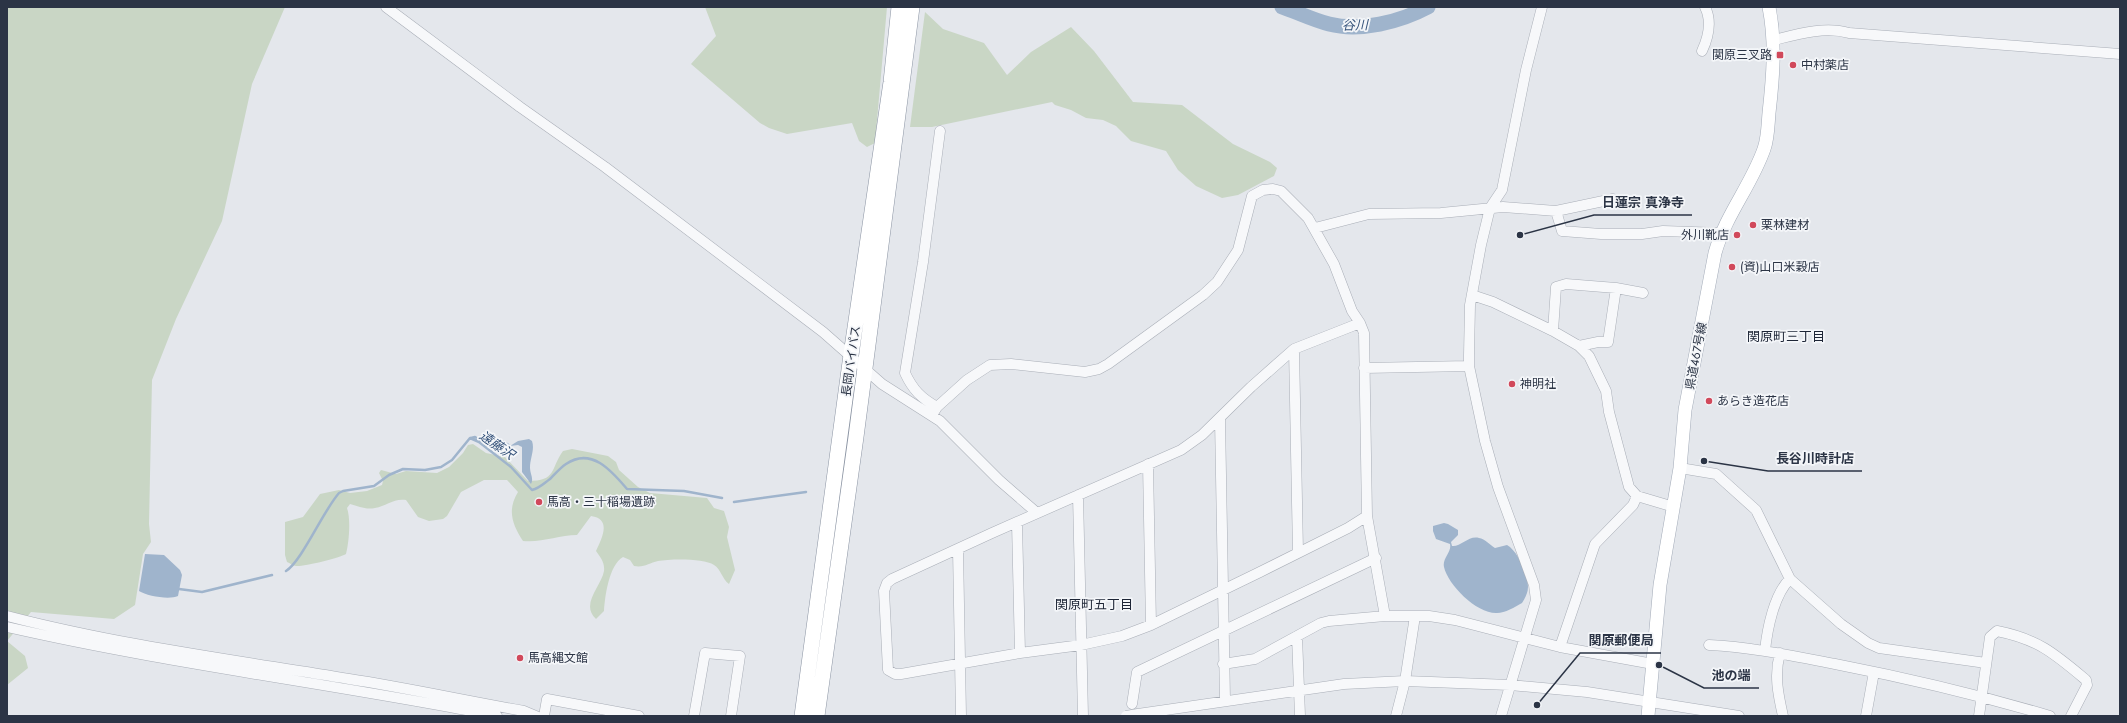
<svg xmlns="http://www.w3.org/2000/svg" width="2127" height="723" viewBox="0 0 2127 723" font-family="Jost,'Noto Sans JP',sans-serif">
<style>
.green{fill:#c9d6c5}
.water{fill:#9fb4cc}
.lines{fill:none;stroke-linecap:round;stroke-linejoin:round}
.stream{stroke:#9fb4cc;stroke-width:2.5}
.river{stroke:#9fb4cc;stroke-width:15}
.minor-casing{stroke:#a9aeb7;stroke-width:11}
.major-casing{stroke:#a3abb8;stroke-width:14}
.highway-casing{stroke:#8b94a3;stroke-width:16}
.minor{stroke:#f7f8fa;stroke-width:10}
.major{stroke:#fff;stroke-width:13}
.highway{stroke:#fff;stroke-width:15}
.minor-bridge-casing{stroke:#a9aeb7;stroke-width:11;stroke-linecap:butt}
.minor-bridge{stroke:#f7f8fa;stroke-width:10}
.poi-dot{fill:#d1495b;stroke:#f4f6f9;stroke-width:1.5}
.labels{text-anchor:middle;dominant-baseline:central;stroke-width:3.5;stroke-linejoin:round;paint-order:stroke}
.poi-label{font-size:12px;fill:#2b3445;stroke:#f4f6f9;text-anchor:start}
.street-label{font-size:12px;fill:#2b3445;stroke:#f4f6f9}
.water-label{font-size:13px;font-style:italic;fill:#34527a;stroke:#f4f6f9}
.neighbourhood-label{font-size:13px;fill:#1d2536;stroke:#f4f6f9}
.leader{fill:none;stroke:#2b3445;stroke-width:1.5}
.callout-dot{fill:#2b3445;stroke:#f4f6f9;stroke-width:1.5}
.callout-label{font-size:13px;text-anchor:middle;font-weight:bold;fill:#2b3445;stroke:#f4f6f9;stroke-width:3.5;stroke-linejoin:round;paint-order:stroke}
</style>
<rect width="100%" height="100%" fill="#e4e7ec"/>
<path class="green" d="M 7,7 L 285,7 L 252,84 L 222,221 L 176,319 L 152,380 L 149,524 L 151,542 L 143,554 L 135,605 L 114,619 L 31,612 L 7,641 Z
M 705,7 L 887,7 L 875,143 L 867,147 L 859,141 L 852,123 L 787,134 L 769,128 L 760,123 L 691,64 L 716,36 Z
M 925,12 L 943,29 L 984,43 L 1007,75 L 1031,52 L 1071,27 L 1094,51 L 1133,102 L 1182,105 L 1233,144 L 1270,162 L 1277,168 L 1274,176 L 1238,195 L 1222,198 L 1196,186 L 1178,170 L 1166,151 L 1131,141 L 1116,126 L 1103,120 L 1086,118 L 1071,110 L 1055,105 L 1052,102 L 932,127 L 910,127 Z
M 473,444 L 486,453 L 505,457 L 528,481 C 557,481 550,469 563,451 L 572,449 L 608,456 L 616,462 L 619,470 L 638,487 L 650,493 L 707,498 L 714,508 L 724,511 L 729,527 L 727,537 L 735,570 L 729,584 C 722,579 721,569 714,565 C 704,558 670,559 658,561 C 649,563 644,568 634,566 L 630,560 L 623,557 C 609,565 605,596 604,611 L 596,619 C 580,604 601,587 604,571 C 605,562 600,557 596,551 C 602,538 612,519 591,516 L 577,535 C 559,535 541,543 523,541 C 512,524 507,510 518,492 L 507,480 L 484,480 L 461,492 L 447,516 L 443,519 L 429,521 L 418,517 L 406,500 C 394,498 386,506 375,508 C 365,510 359,506 350,504 L 347,508 C 351,519 349,543 346,554 C 340,558 302,567 296,566 C 293,566 290,563 287,562 L 285,555 L 285,522 L 303,517 L 320,494 L 339,490 L 350,493 L 367,491 L 382,485 L 383,481 L 379,473 L 381,470 L 396,474 L 406,471 L 437,473 L 449,467 L 463,453 L 468,445 Z
M 7,641 L 25,656 L 28,668 L 7,685 Z"/>
<path class="water" d="M 529,439 L 532,441 C 535,450 530,458 530,468 C 530,474 534,478 531,484 L 522,472 L 522,447 L 518,445 L 510,446 L 518,441 Z
M 1444,523 L 1448,524 L 1458,530 L 1458,535 L 1451,542 L 1452,546 C 1461,547 1469,535 1479,538 C 1485,539 1490,545 1495,548 L 1507,545 C 1518,551 1528,575 1528,587 C 1528,593 1525,598 1522,603 C 1515,607 1505,613 1497,613 C 1477,614 1448,585 1444,567 C 1442,558 1452,552 1450,544 L 1436,539 L 1433,531 L 1433,526 Z
M 145,554 L 164,555 L 180,570 L 182,575 L 178,596 C 169,600 147,596 139,591 Z"/>
<g class="lines">
<path class="stream" d="M 471,438 L 475,437 L 484,443 L 499,439 L 510,446
M 734,502 L 806,492
M 286,571 C 302,561 323,511 339,493 L 343,491 L 374,486 L 389,475 L 403,469 L 425,470 L 441,467 L 452,460 L 470,438 L 479,442 L 511,467 L 532,490 C 540,488 543,484 550,479 C 555,474 560,468 566,464 C 591,447 611,470 627,489 L 684,491 L 722,498
M 179,589 L 202,592 L 272,575"/>
<path class="river" d="M 1282,7 C 1297,12 1313,20 1329,24 C 1360,32 1400,22 1428,7"/>
<g class="minor-casing">
<path id="minor" d="M 386,7 L 520,107 L 605,167 L 823,332 L 882,384 L 940,421 L 999,480 L 1037,513
M 1774,40 C 1798,34 1825,26 1849,33 L 2120,54
M 1702,51 C 1708,38 1712,21 1705,7
M 1556,211 L 1562,231 L 1601,234 L 1642,234 L 1663,231 L 1721,233
M 1315,228 L 1369,214 L 1441,213 L 1503,207 L 1556,211 L 1613,199
M 1616,288 L 1643,293
M 1472,295 L 1493,302 L 1553,331 L 1579,346 L 1589,356 L 1606,391 L 1609,412 L 1629,487 L 1637,496 L 1674,507
M 1360,323 L 1364,333 L 1367,516 L 1348,528 L 1260,572 L 1151,625 L 1122,636 L 1081,645 L 1020,653 L 901,674 L 895,674 L 888,670 L 884,591 L 887,583 L 892,579 L 992,533 L 1181,450 L 1202,435 L 1251,387 L 1294,349 Z
M 1553,331 L 1556,287 L 1566,284 L 1616,288 L 1608,342 L 1598,342 L 1579,346
M 1294,349 L 1298,552
M 1364,368 L 1469,366
M 937,407 C 921,398 913,390 905,373 L 923,262 L 940,131
M 932,415 L 937,407 L 967,380 L 990,365 L 1011,364 L 1085,372 L 1099,369 L 1108,364 L 1203,295 L 1217,282 L 1238,250 L 1252,196 L 1263,190 L 1273,189 L 1281,191 L 1308,218 L 1334,264 L 1352,311 L 1360,323
M 1220,419 L 1225,700
M 1148,464 L 1151,625
M 1680,468 L 1716,474 L 1756,510 L 1790,579 L 1841,624 L 1868,643 L 1879,648 L 1986,663
M 1078,495 L 1083,716
M 1367,516 L 1385,616
M 1017,523 L 1020,653
M 958,549 L 961,716
M 7,616 C 119,645 234,660 349,679 C 408,688 466,701 524,711 L 536,716
M 7,627 C 169,664 334,684 497,716
M 1297,636 L 1300,716
M 1709,645 C 1752,647 1793,656 1835,664 C 1907,678 1979,695 2050,716
M 1560,647 L 1595,544 L 1633,505 L 1637,496
M 1765,651 C 1767,630 1774,594 1790,579
M 1780,653 C 1774,675 1778,694 1783,716
M 1223,664 L 1255,659 L 1321,623 L 1329,621 L 1385,616 L 1429,616 L 1455,620 L 1560,647 L 1653,664
M 1132,704 L 1137,672 L 1376,558
M 1138,714 L 1344,684 L 1405,681 L 1510,685 L 1587,692 L 1739,716
M 544,716 L 547,699 L 639,716
M 694,716 L 705,653 L 740,656 L 731,716
M 1396,716 L 1405,681 L 1415,616
M 1501,716 L 1536,600 L 1534,585 L 1498,487 L 1485,441 L 1469,366 L 1469,355 L 1470,305 L 1481,245 L 1490,208 L 1502,190 L 1526,70 L 1542,7
M 1866,716 L 1874,672
M 1979,716 L 1990,637 L 1997,631 C 2038,639 2055,654 2086,680 L 2087,685 L 2071,716"/>
</g>
<g class="major-casing">
<path id="major" d="M 1648,716 L 1660,585 L 1680,468 L 1685,410 L 1715,253 C 1726,214 1751,186 1764,149 C 1768,138 1768,124 1769,113 C 1773,77 1776,43 1769,7"/>
</g>
<g class="highway-casing">
<path id="highway" d="M 802,716 L 851,355 L 891,82 L 899,7
M 817,716 L 856,437 L 912,7"/>
</g>
<use href="#minor" class="minor"/>
<use href="#major" class="major"/>
<use href="#highway" class="highway"/>
<g class="minor-bridge-casing">
<path id="minor-bridge" d="M 1126,716 L 1138,714"/>
</g>
<use href="#minor-bridge" class="minor-bridge"/>
</g>
<g class="poi-dot">
<rect x="1776" y="51" width="8" height="8" rx="2"/>
<circle cx="1793" cy="65" r="4"/>
<circle cx="1753" cy="225" r="4"/>
<circle cx="1737" cy="235" r="4"/>
<circle cx="1732" cy="267" r="4"/>
<circle cx="1512" cy="384" r="4"/>
<circle cx="1709" cy="401" r="4"/>
<circle cx="539" cy="502" r="4"/>
<circle cx="520" cy="658" r="4"/>
</g>
<g class="labels">
<g class="poi-label">
<text x="1772" y="55" text-anchor="end">関原三叉路</text>
<text x="1801" y="65">中村薬店</text>
<text x="1761" y="225">栗林建材</text>
<text x="1729" y="235" text-anchor="end">外川靴店</text>
<text x="1740" y="267">(資)山口米穀店</text>
<text x="1520" y="384">神明社</text>
<text x="1717" y="401">あらき造花店</text>
<text x="547" y="502">馬高・三十稲場遺跡</text>
<text x="528" y="658">馬高縄文館</text>
</g>
<g class="street-label">
<text transform="translate(1696 356) rotate(-79)">県道467号線</text>
<text transform="translate(851 361) rotate(-82)">長岡バイパス</text>
</g>
<g class="water-label">
<text transform="translate(1355 25) rotate(-1)">谷川</text>
<text transform="translate(497 445) rotate(35)">遠藤沢</text>
</g>
<g class="neighbourhood-label">
<text x="1786" y="336">関原町三丁目</text>
<text x="1094" y="604">関原町五丁目</text>
</g>
</g>
<path class="leader" d="M1520 235L1594 215H1692M1704 461L1768 471H1862M1537 705L1580 653H1661M1659 665L1704 688H1759"/>
<g class="callout-dot">
<circle cx="1520" cy="235" r="4"/>
<circle cx="1704" cy="461" r="4"/>
<circle cx="1537" cy="705" r="4"/>
<circle cx="1659" cy="665" r="4"/>
</g>
<g class="callout-label">
<text x="1643" y="207">日蓮宗 真浄寺</text>
<text x="1815" y="463">長谷川時計店</text>
<text x="1621" y="645">関原郵便局</text>
<text x="1731" y="680">池の端</text>
</g>
<rect width="2127" height="723" fill="none" stroke="#2b3445" stroke-width="16"/>
</svg>
